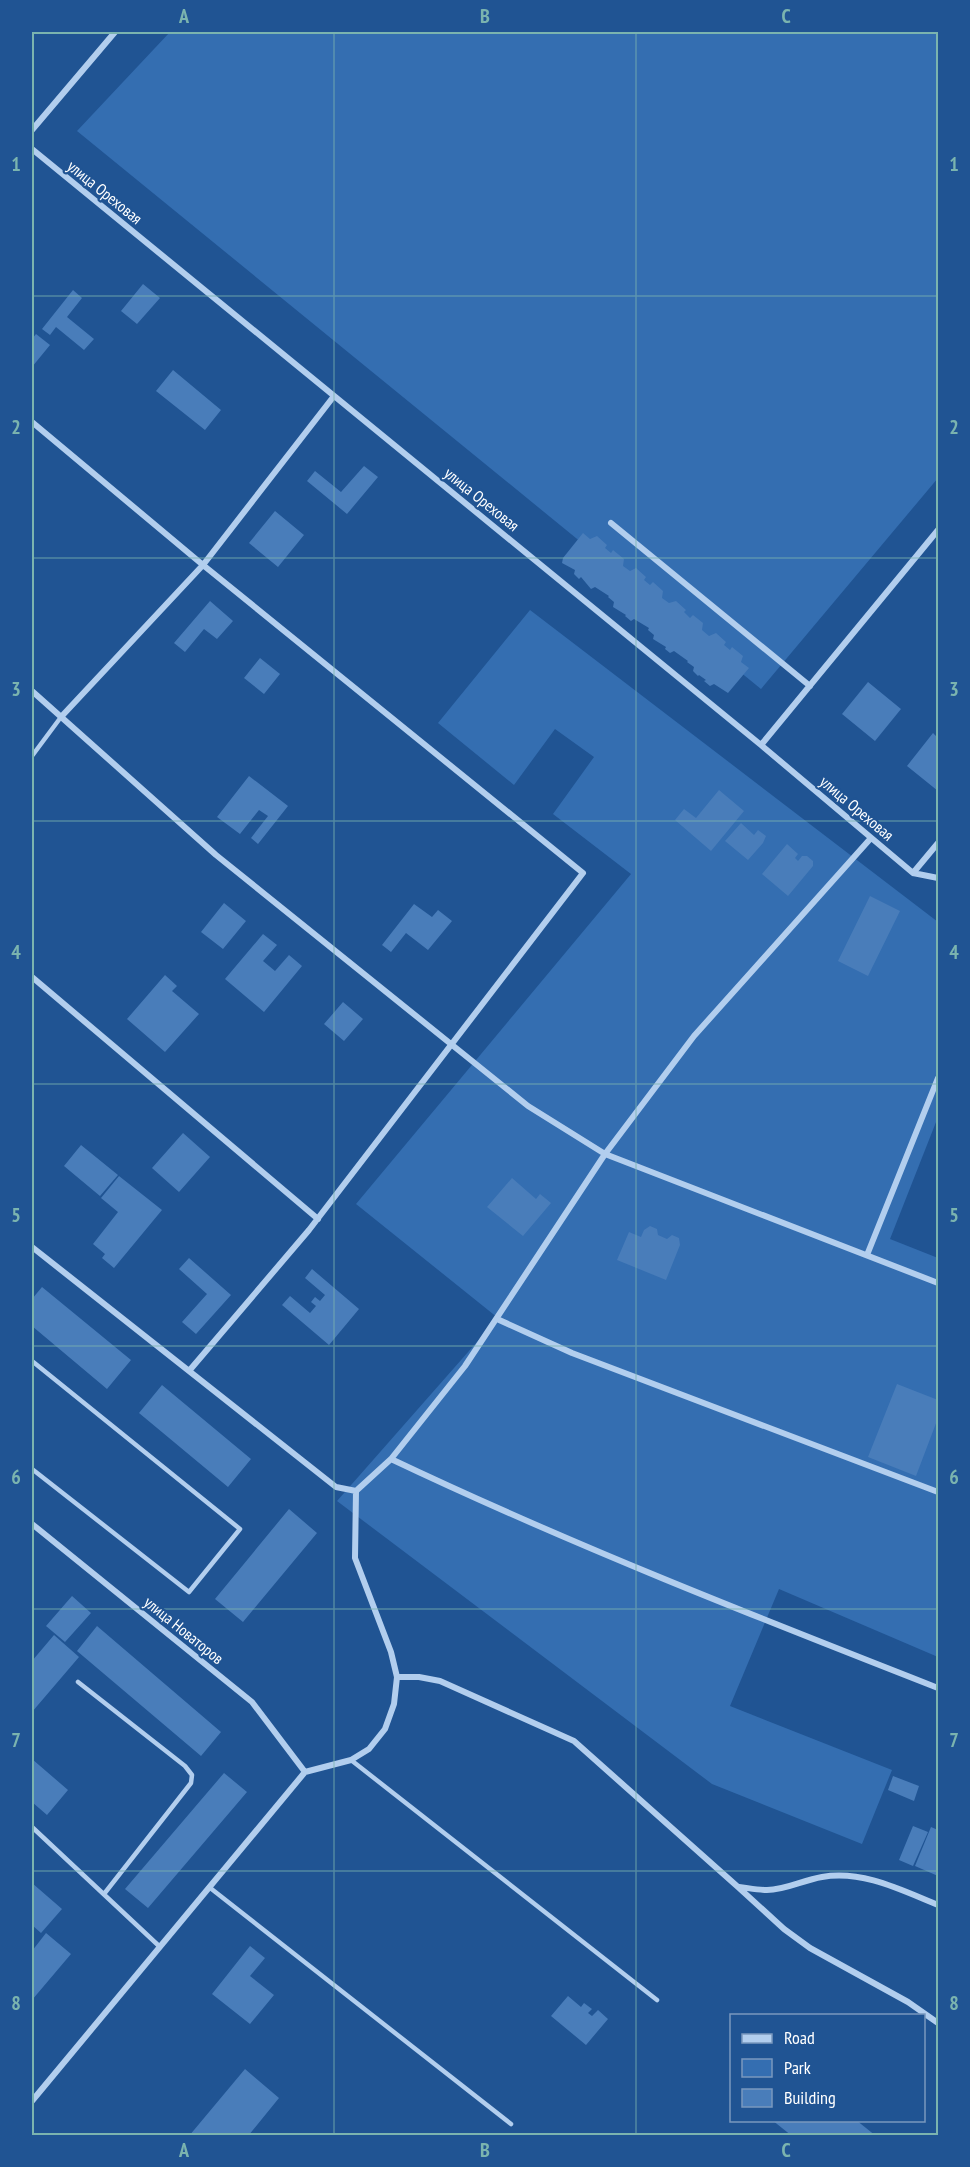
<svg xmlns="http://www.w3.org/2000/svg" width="970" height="2167" viewBox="0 0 970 2167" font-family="'PT Sans Narrow',sans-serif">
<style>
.green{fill:#346eb1}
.building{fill:#497dba}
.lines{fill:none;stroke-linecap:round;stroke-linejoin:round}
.lane{stroke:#b2ceee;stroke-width:4.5}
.street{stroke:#b2ceee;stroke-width:6}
.grid{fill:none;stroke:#7bb4af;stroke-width:1.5;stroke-opacity:0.55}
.labels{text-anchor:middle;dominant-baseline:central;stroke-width:4.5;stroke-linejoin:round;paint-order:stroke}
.street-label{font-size:16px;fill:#fff;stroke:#205493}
.neatline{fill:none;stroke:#7bb4af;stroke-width:2}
.grid-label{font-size:20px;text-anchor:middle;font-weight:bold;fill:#7bb4af}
</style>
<rect width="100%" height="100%" fill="#205493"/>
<path class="green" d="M 170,32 L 938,32 L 938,478 L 761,689 L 77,131 Z
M 530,610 L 938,922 L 938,1117 L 890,1239 L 938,1258 L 938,1657 L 779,1589 L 730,1706 L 892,1770 L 862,1844 L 712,1784 L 337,1501 L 498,1318 L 356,1204 L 631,874 L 553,814 L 594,757 L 555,729 L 514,785 L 438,723 Z"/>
<path class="building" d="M 143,284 L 160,298 L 137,324 L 121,311 Z
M 73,290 L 82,298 L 67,317 L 94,339 L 84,350 L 56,327 L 50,335 L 42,329 Z
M 36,334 L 50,345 L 32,367 L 32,339 Z
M 173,370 L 221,410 L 205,430 L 156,391 Z
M 364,466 L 378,477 L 347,514 L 307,481 L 315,471 L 341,492 Z
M 275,511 L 304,535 L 278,567 L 249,543 Z
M 583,533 L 590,539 L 597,536 L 607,545 L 605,548 L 611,553 L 613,550 L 624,559 L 623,566 L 630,571 L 636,568 L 646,577 L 644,580 L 650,585 L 653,582 L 663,591 L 662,598 L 669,603 L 676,601 L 686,610 L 684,612 L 690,618 L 693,615 L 703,623 L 702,630 L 709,636 L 716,633 L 726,642 L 724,645 L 730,650 L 732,647 L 743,656 L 741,662 L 749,668 L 728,693 L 714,684 L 710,686 L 704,681 L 706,680 L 699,675 L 698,676 L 693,671 L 694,667 L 687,662 L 688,661 L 674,651 L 670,653 L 665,649 L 666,647 L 653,639 L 654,635 L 648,630 L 649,628 L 634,619 L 631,621 L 625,616 L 626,615 L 613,607 L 614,602 L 608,597 L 609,596 L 595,587 L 591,589 L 581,577 L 579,579 L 574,574 L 575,570 L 562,563 L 563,558 Z
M 210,601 L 233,621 L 217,639 L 204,629 L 185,652 L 174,643 Z
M 260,658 L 280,674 L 264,694 L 244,678 Z
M 868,682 L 901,709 L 875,741 L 842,714 Z
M 933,733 L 938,738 L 938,791 L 907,766 Z
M 249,776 L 288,806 L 258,844 L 251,838 L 268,816 L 259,810 L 240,834 L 217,817 Z
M 719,790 L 744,811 L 711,851 L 675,820 L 684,809 L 696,818 Z
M 741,823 L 754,835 L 758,830 L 766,836 L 763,843 L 748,860 L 725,841 Z
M 787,844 L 798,854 L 795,858 L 798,861 L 802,856 L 807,856 L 813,861 L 813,866 L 788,896 L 762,874 Z
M 870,896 L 900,911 L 868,976 L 838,961 Z
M 224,903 L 246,921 L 223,949 L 201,932 Z
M 414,904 L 432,917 L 438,910 L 452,921 L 428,950 L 406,933 L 391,952 L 382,945 Z
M 263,934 L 277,945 L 263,961 L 275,971 L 289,955 L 302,966 L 264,1012 L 225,979 Z
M 165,975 L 177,986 L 172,991 L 199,1014 L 165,1052 L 127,1019 Z
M 343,1002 L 363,1019 L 344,1041 L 324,1024 Z
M 183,1133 L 210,1157 L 179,1192 L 152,1168 Z
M 81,1145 L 118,1175 L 100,1196 L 64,1166 Z
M 119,1176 L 162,1210 L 114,1268 L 102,1258 L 105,1254 L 93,1244 L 118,1212 L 101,1198 Z
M 512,1178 L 536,1199 L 540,1194 L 551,1203 L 523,1236 L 487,1207 Z
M 650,1226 L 657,1229 L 658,1235 L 667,1239 L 672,1235 L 679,1238 L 680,1245 L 666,1280 L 617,1260 L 629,1232 L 641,1237 L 644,1230 Z
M 189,1258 L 231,1295 L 196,1334 L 182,1322 L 207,1294 L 179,1269 Z
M 312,1269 L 359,1309 L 329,1345 L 282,1305 L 290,1296 L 310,1313 L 316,1306 L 311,1302 L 315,1297 L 320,1301 L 325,1295 L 305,1278 Z
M 42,1287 L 131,1360 L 107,1389 L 32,1326 L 32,1299 Z
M 897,1384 L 938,1400 L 938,1418 L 916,1476 L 868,1457 Z
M 162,1385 L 251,1459 L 228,1487 L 139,1413 Z
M 289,1509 L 317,1533 L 243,1622 L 215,1599 Z
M 72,1596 L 91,1613 L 65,1642 L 46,1626 Z
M 97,1626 L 221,1732 L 201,1756 L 77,1651 Z
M 54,1635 L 79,1657 L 32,1712 L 32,1661 Z
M 32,1759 L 68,1790 L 47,1815 L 32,1802 Z
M 224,1773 L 247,1792 L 148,1908 L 125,1889 Z
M 893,1776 L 919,1786 L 914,1801 L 888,1790 Z
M 913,1826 L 928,1832 L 913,1866 L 899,1860 Z
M 931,1827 L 938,1830 L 938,1876 L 915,1866 Z
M 32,1883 L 62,1909 L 41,1933 L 32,1925 Z
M 46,1933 L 71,1954 L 32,2000 L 32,1951 Z
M 250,1946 L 265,1958 L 250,1976 L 274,1995 L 250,2024 L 212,1994 Z
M 568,1996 L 581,2007 L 584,2003 L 592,2009 L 588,2013 L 592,2016 L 598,2010 L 608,2019 L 586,2045 L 551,2016 Z
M 245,2069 L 279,2098 L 248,2136 L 189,2136 Z
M 772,2120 L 856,2120 L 876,2136 L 792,2136 Z"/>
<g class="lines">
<path class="lane" d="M 32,756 L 61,717
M 32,1361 L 240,1529 L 189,1592 L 32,1469
M 78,1682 L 185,1766 L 192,1775 L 191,1783 L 104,1894
M 351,1760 L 657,2000
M 32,1827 L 159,1946
M 209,1887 L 511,2124"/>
<path class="street" d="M 32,130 L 115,32
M 32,149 L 761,745 L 913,873 L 938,878
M 32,422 L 203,565 L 583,873 L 309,1230 L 189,1371
M 611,523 L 810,686
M 32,691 L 216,855 L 528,1106 L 605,1154 L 938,1283
M 61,717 L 203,565 L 334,396
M 761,745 L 938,530
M 913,873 L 938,843
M 32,977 L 318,1219
M 32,1247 L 336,1487 L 356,1491
M 867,1255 L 938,1078
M 497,1319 L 572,1353 L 938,1492
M 391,1459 C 570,1544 754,1616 938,1688
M 32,1524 L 252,1702 L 305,1772
M 397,1677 L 419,1677 L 440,1681 L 574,1741 L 738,1887 L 784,1929 L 810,1948 L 908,2002 L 938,2023
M 739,1887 C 748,1888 758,1890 767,1890 C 786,1890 803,1880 822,1877 C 863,1870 901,1890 938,1905
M 32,2101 L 305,1772 L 351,1760 L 369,1749 L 385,1729 L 394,1704 L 397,1677 L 391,1652 L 355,1558 L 356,1491 L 391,1459 L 465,1366 L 605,1154 L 694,1036 L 871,838"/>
</g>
<path class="grid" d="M 334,32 L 334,2136M 636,32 L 636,2136M 32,296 L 938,296M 32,558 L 938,558M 32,821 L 938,821M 32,1084 L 938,1084M 32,1346 L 938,1346M 32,1609 L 938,1609M 32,1871 L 938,1871"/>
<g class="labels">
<g class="street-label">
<text transform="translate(105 192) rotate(39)">улица Ореховая</text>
<text transform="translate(482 499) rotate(39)">улица Ореховая</text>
<text transform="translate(857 808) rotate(40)">улица Ореховая</text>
<text transform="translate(184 1630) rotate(39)">улица Новаторов</text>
</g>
</g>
<rect width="970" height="2167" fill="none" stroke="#205493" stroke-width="66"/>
<rect x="730" y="2014" width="195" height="108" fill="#205493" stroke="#7998be" stroke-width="1.5"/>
<rect x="742" y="2034" width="30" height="9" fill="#b2ceee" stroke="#7998be" stroke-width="1.5"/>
<text x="784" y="2044" font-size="18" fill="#ffffff">Road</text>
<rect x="742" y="2059" width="30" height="18" fill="#346eb1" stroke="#7998be" stroke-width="1.5"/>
<text x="784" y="2074" font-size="18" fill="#ffffff">Park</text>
<rect x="742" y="2089" width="30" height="18" fill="#497dba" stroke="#7998be" stroke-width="1.5"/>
<text x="784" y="2104" font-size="18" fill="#ffffff">Building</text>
<rect x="33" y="33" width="904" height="2101" class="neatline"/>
<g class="grid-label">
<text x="184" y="23">A</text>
<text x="485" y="23">B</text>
<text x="786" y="23">C</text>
<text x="16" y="171">1</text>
<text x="954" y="171">1</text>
<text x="16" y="434">2</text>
<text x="954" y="434">2</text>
<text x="16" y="696">3</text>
<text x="954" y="696">3</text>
<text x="16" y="959">4</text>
<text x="954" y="959">4</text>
<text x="16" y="1222">5</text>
<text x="954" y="1222">5</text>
<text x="16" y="1484">6</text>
<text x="954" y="1484">6</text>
<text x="16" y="1747">7</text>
<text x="954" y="1747">7</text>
<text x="16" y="2010">8</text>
<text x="954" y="2010">8</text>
<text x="184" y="2157">A</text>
<text x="485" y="2157">B</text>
<text x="786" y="2157">C</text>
</g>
</svg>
